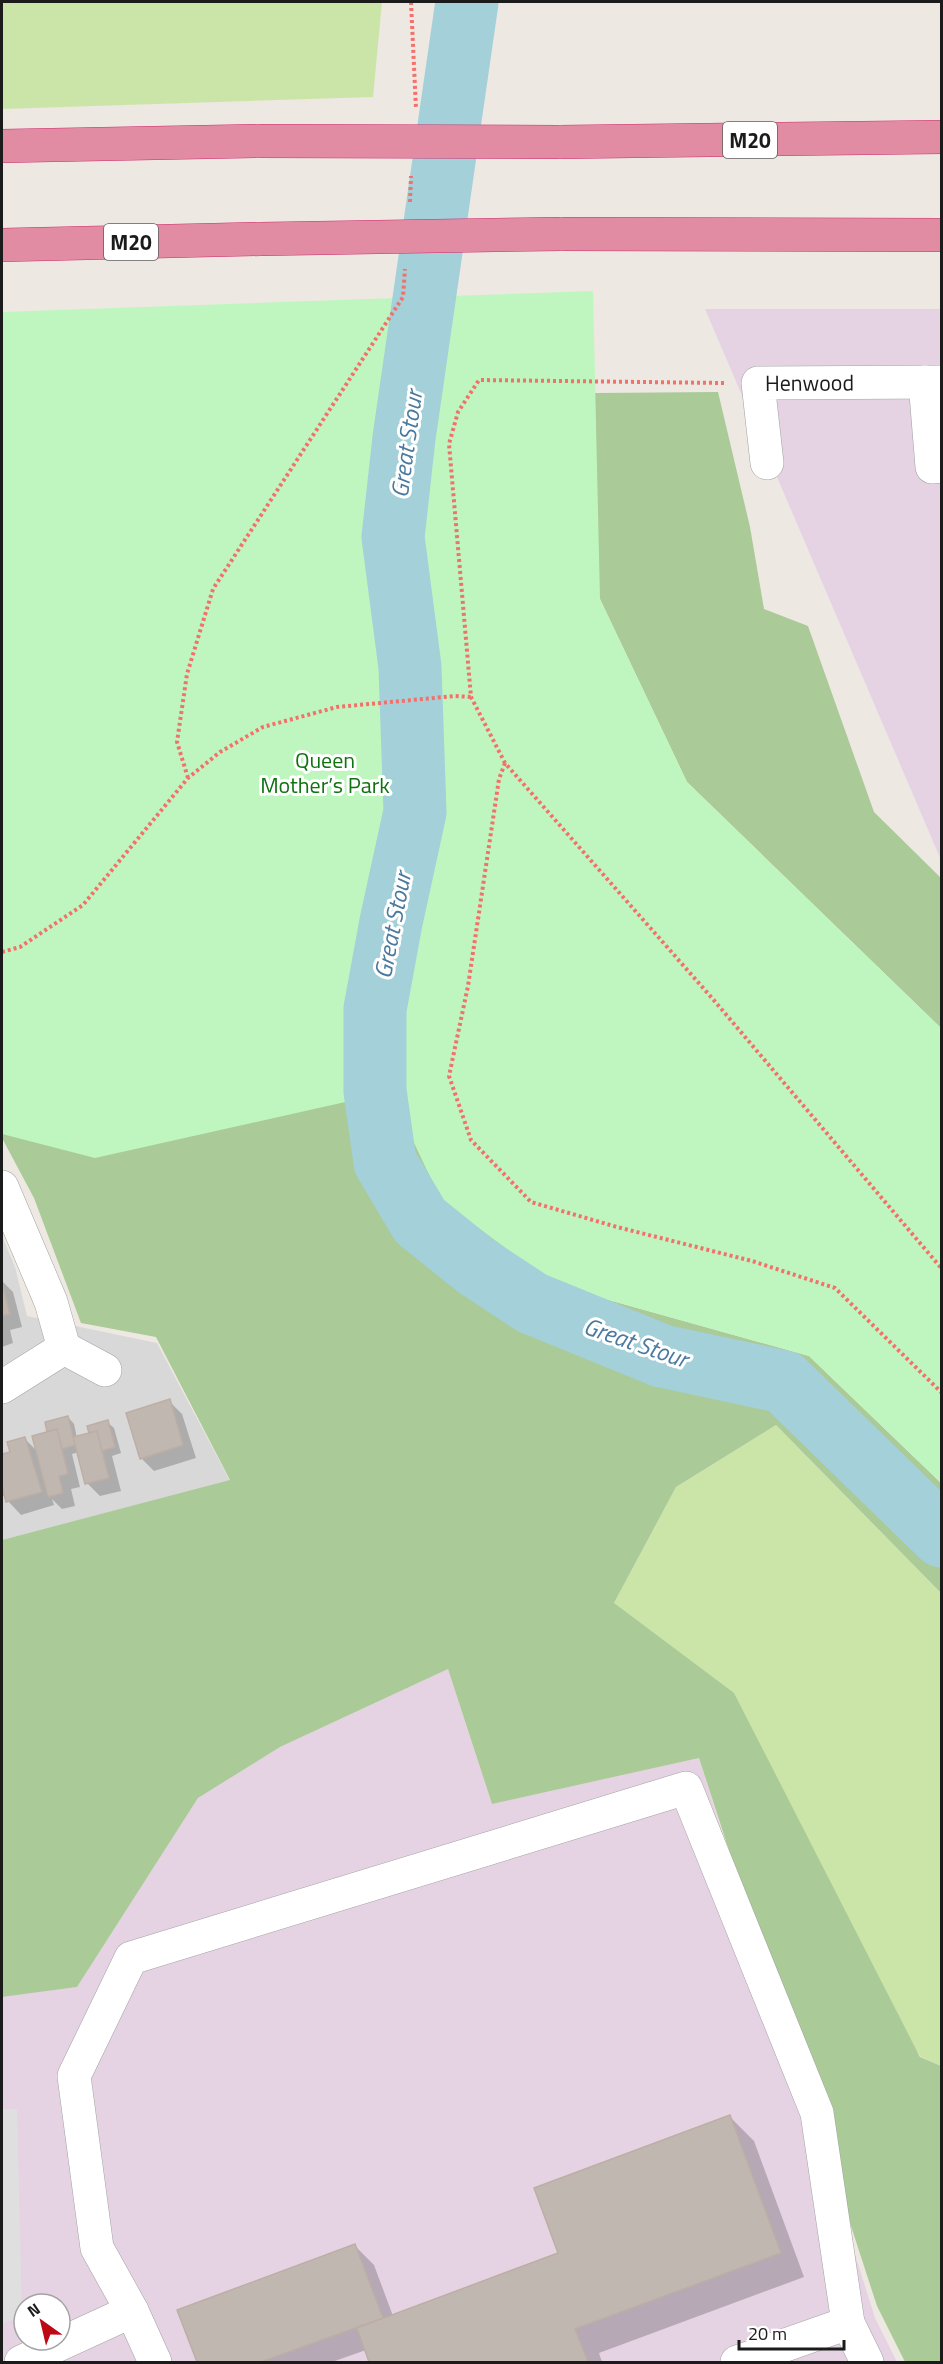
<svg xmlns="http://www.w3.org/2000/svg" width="943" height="2364" viewBox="0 0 943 2364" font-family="'Titillium Web',sans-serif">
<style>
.residential{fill:#d9d8d8}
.industrial{fill:#e5d3e3;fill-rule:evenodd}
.grass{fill:#cbe5a9}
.forest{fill:#aaca98}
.park{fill:#bff6bf}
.parking{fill:#dfdfdf}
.shadow{fill:#0003}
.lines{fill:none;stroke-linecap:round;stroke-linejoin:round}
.river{stroke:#a3d0d9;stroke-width:63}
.building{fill:#c1b7b1;stroke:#bdaea5;stroke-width:1.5}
.minor-casing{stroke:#a2a2a2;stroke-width:34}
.highway-casing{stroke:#cd2c6e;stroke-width:34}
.path{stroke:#f3716c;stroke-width:4;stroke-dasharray:3 3;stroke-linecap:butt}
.minor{stroke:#fff;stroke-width:33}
.highway{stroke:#e18ca2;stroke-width:33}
.highway-bridge-casing{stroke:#cd2c6e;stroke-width:34;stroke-linecap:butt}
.highway-bridge{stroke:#e18ca2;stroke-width:33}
.labels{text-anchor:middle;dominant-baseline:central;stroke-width:6;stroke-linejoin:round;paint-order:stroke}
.shield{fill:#fff;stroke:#5f5f5f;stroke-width:1.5}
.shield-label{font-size:21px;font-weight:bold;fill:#1b1b1b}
.street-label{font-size:22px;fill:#1b1b1b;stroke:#fff}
.park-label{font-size:22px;fill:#107311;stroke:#fff}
.water-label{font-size:24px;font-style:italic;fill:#4a7a9f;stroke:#fff}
</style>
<rect width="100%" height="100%" fill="#ede8e1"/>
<path class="residential" d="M 2,1236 L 15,1267 L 27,1316 L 157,1343 L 230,1481 L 2,1540 Z"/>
<path class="industrial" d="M 705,309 L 941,309 L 941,860 Z
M 448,1669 L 492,1804 L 699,1758 L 875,2318 L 897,2362 L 2,2362 L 2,1997 L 77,1987 L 198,1798 L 280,1747 ZM 24,2304 L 60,2304 L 60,2340 L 24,2340 Z"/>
<path class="grass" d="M 2,2 L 382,2 L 373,97 L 2,109 Z
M 776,1425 L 941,1593 L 941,2066 L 921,2057 L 614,1603 L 676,1487 Z"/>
<path class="forest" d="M 718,392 L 750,527 L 764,609 L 808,626 L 874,812 L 941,878 L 941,1028 L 687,782 L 600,599 L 483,394 Z
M 361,961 L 555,1285 L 809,1356 L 941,1483 L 941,1593 L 776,1425 L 676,1487 L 614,1603 L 734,1693 L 920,2057 L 941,2066 L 941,2362 L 905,2362 L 877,2306 L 699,1758 L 492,1804 L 448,1669 L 280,1747 L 198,1798 L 77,1987 L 2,1997 L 2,1540 L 230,1480 L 156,1337 L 81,1323 L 34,1198 L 2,1138 L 2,979 Z"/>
<path class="park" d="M 593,291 L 600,599 L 687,782 L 941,1028 L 941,1483 L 809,1356 L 555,1285 L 441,1200 L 390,1092 L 95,1158 L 2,1134 L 2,312 Z"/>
<path class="parking" d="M 2,2109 L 17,2109 L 22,2316 L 2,2324 Z"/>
<path class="shadow" d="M 2,1281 L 13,1292 L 22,1327 L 10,1330 L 13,1343 L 2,1347 Z
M 169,1401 L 182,1414 L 196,1458 L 154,1471 L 141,1458 Z
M 68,1417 L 74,1424 L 77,1438 L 92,1434 L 107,1422 L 114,1428 L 121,1453 L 112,1456 L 121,1491 L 100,1496 L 87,1483 L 79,1452 L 72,1454 L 80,1487 L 71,1489 L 75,1506 L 62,1509 L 52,1499 L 54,1505 L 21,1515 L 8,1501 L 6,1495 L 2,1496 L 2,1456 L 12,1453 L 25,1439 L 38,1452 L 49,1433 Z
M 730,2117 L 754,2141 L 804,2277 L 599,2353 L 602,2362 L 371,2362 L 366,2350 L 332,2362 L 198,2362 L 179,2311 L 355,2246 L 374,2265 L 393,2316 L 560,2254 Z"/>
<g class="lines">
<path class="river" d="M 467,2 L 404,438 L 393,537 L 410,667 L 415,812 L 391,922 L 375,1009 L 375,1091 L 385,1162 L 420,1221 L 476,1266 L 532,1303 L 662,1356 L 784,1382 L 942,1536"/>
</g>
<path class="building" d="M 2,1283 L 10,1314 L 2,1316 Z
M 170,1399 L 183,1445 L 140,1459 L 126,1413 Z
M 68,1416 L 75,1445 L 62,1449 L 57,1429 L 47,1432 L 45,1422 Z
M 108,1420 L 115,1447 L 102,1451 L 97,1431 L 89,1433 L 87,1426 Z
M 57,1429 L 68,1474 L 59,1476 L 63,1493 L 48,1497 L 32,1436 Z
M 97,1431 L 109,1478 L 85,1484 L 73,1437 Z
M 25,1437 L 42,1492 L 6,1502 L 2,1486 L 2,1454 L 10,1452 L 7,1442 Z
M 730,2115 L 781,2253 L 575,2329 L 588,2362 L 369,2362 L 357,2328 L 558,2253 L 534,2188 Z
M 355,2244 L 383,2318 L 261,2362 L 197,2362 L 177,2310 Z"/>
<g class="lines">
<g class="minor-casing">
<g id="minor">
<path d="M 925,382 L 932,467 L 942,466"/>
<path id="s1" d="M 767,463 L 758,383 L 942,382"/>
<path d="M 2,1187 L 51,1302 L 64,1348"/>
<path d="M 64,1348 L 105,1370"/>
<path d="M 2,1387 L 64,1348"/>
<path d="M 132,2311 L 155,2362"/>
<path d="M 21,2362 L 132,2311 L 97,2248 L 74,2076 L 131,1958 L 686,1788 L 817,2113 L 848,2323 L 867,2362"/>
<path d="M 737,2362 L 848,2323"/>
</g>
</g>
<g class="highway-casing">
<path id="highway" d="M 559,142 L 942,137
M 2,146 L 259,141
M 560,234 L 942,235
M 2,245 L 260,239"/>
</g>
<path class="path" d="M 411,2 L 416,109
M 410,202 L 411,176
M 724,383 L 479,380 L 458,412 L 449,444 L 471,697 L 505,763 L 712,998 L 942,1269
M 505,763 L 499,779 L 468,986 L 449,1076 L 471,1140 L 531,1202 L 617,1227 L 752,1261 L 835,1288 L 942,1393
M 188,778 L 177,742 L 187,674 L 213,589 L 403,297 L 405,269
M 2,952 L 20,947 L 83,905 L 188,778 L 220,752 L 263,727 L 337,707 L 455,696 L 471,697"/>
<use href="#minor" class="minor"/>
<use href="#highway" class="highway"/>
<g class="highway-bridge-casing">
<path id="highway-bridge" d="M 259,141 L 559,142
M 260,239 L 560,234"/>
</g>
<use href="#highway-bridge" class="highway-bridge"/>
</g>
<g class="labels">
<g class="shield">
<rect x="723" y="122" width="54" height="36" rx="4.5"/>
<rect x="104" y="224" width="54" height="36" rx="4.5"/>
</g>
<g class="shield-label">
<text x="750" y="140">M20</text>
<text x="131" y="242">M20</text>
</g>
<g class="street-label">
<text stroke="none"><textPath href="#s1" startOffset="132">Henwood</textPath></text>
</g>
<g class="park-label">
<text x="325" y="760">Queen<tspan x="325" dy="25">Mother’s Park</tspan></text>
</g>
<g class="water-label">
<text transform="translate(406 444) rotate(-82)">Great Stour</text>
<text transform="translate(392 925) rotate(-79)">Great Stour</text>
<text transform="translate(636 1342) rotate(19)">Great Stour</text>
</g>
</g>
<rect width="943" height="2364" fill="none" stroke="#1b1b1b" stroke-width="6"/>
<g transform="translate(42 2322) rotate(326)"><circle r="28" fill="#ffffff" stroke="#a4a4a4" stroke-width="1.5"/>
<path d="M0-4.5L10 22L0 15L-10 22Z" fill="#bd0916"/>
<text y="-9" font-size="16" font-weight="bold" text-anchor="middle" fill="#1b1b1b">N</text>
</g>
<path d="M739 2340v9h105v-9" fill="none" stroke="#1b1b1b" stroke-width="3"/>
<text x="748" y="2340" font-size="18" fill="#1b1b1b" stroke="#ffffff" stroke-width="4.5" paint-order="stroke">20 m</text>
</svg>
